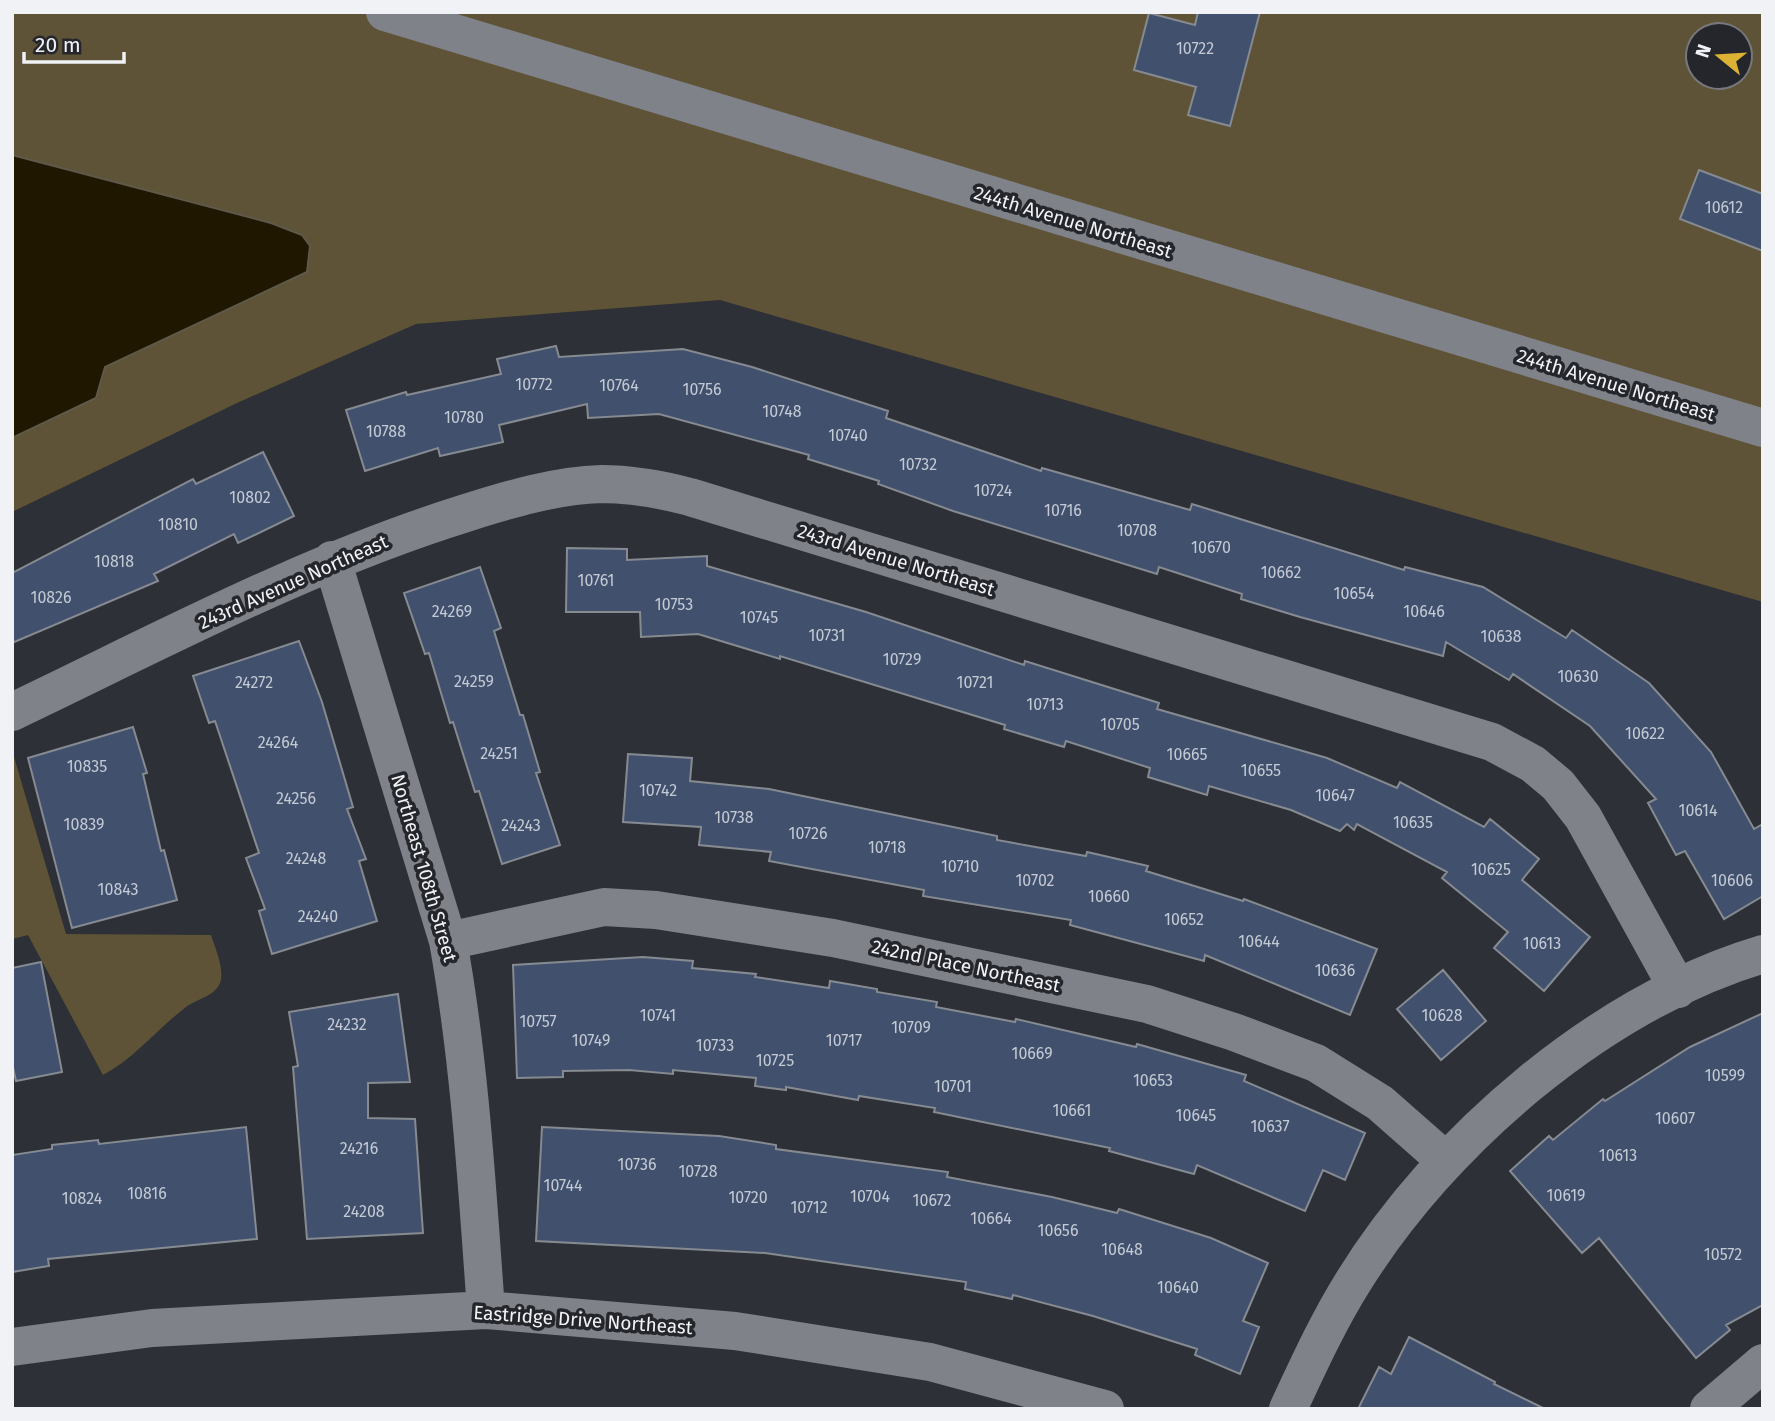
<svg xmlns="http://www.w3.org/2000/svg" width="1775" height="1421" viewBox="0 0 1775 1421" font-family="'Fira Sans',sans-serif">
<style>
.green{fill:#5e5336;fill-rule:evenodd}
.water{fill:#201700;stroke:#5e594a;stroke-width:2}
.building{fill:#41506d;stroke:#868a91;stroke-width:2}
.lines{fill:none;stroke-linecap:round;stroke-linejoin:round}
.minor{stroke:#7f8289;stroke-width:38}
.labels{text-anchor:middle;dominant-baseline:central;stroke-width:7;stroke-linejoin:round;paint-order:stroke}
.number-label{font-size:16px;fill:#c4cad4}
.street-label{font-size:19px;fill:#f0f2f6;stroke:#24262c}
</style>
<rect width="100%" height="100%" fill="#2d3036"/>
<path class="green" d="M 12,12 L 1763,12 L 1763,602 L 720,300 L 416,324 L 237,403 L 12,512 ZM 1698,35 L 1740,35 L 1740,77 L 1698,77 Z
M 12,750 L 66,934 L 211,935 C 215,948 225,969 220,983 C 215,996 197,999 186,1007 C 157,1029 135,1058 103,1075 L 28,935 L 12,939 Z"/>
<path class="water" d="M 12,155 L 271,223 L 302,235 L 310,246 L 307,272 L 105,367 L 96,398 L 12,438 Z"/>
<path class="building" d="M 1198,12 L 1260,12 L 1230,126 L 1188,115 L 1196,87 L 1134,70 L 1149,13 L 1195,25 Z
M 1699,170 L 1763,194 L 1763,251 L 1680,219 Z
M 556,346 L 559,357 L 683,349 L 752,367 L 888,411 L 886,418 L 1041,471 L 1042,468 L 1190,510 L 1192,504 L 1404,570 L 1405,567 L 1483,587 L 1566,638 L 1572,630 L 1649,683 L 1711,752 L 1754,829 L 1763,824 L 1763,896 L 1724,919 L 1685,851 L 1676,855 L 1648,803 L 1656,799 L 1590,726 L 1513,674 L 1509,680 L 1446,642 L 1443,656 L 1300,617 L 1241,599 L 1242,594 L 1159,567 L 1157,574 L 953,511 L 878,484 L 879,481 L 808,459 L 809,455 L 659,414 L 588,418 L 587,404 L 499,425 L 503,442 L 440,456 L 438,448 L 365,471 L 346,410 L 406,392 L 407,395 L 501,374 L 497,359 Z
M 263,452 L 294,516 L 238,543 L 234,534 L 154,574 L 158,581 L 12,643 L 12,573 L 193,479 L 196,484 Z
M 567,548 L 627,549 L 627,560 L 707,556 L 707,566 L 866,612 L 1024,665 L 1025,661 L 1159,703 L 1157,709 L 1327,758 L 1397,788 L 1400,782 L 1484,827 L 1490,819 L 1539,859 L 1522,880 L 1590,937 L 1544,991 L 1494,948 L 1508,932 L 1442,878 L 1447,872 L 1357,824 L 1354,830 L 1347,824 L 1340,831 L 1291,810 L 1209,786 L 1207,795 L 1148,777 L 1150,768 L 1066,741 L 1064,747 L 1004,729 L 1005,725 L 780,656 L 780,659 L 698,634 L 641,637 L 640,612 L 566,612 Z
M 480,567 L 501,628 L 494,631 L 520,715 L 523,715 L 540,772 L 536,773 L 560,845 L 502,864 L 479,791 L 475,792 L 453,722 L 450,723 L 429,653 L 425,654 L 404,593 Z
M 299,641 L 322,702 L 353,807 L 347,809 L 366,859 L 359,861 L 377,921 L 272,954 L 259,911 L 265,909 L 246,858 L 259,853 L 215,721 L 209,723 L 193,676 Z
M 133,727 L 147,773 L 143,774 L 161,851 L 164,850 L 177,900 L 72,928 L 28,758 Z
M 628,754 L 692,758 L 690,781 L 769,789 L 997,836 L 997,840 L 1086,856 L 1087,852 L 1148,866 L 1146,871 L 1243,901 L 1244,899 L 1377,949 L 1350,1015 L 1205,955 L 1204,961 L 1070,925 L 1071,920 L 923,896 L 924,890 L 769,861 L 771,852 L 699,845 L 701,827 L 623,822 Z
M 643,957 L 693,961 L 692,968 L 756,974 L 755,977 L 829,988 L 830,981 L 877,989 L 877,992 L 937,1002 L 936,1007 L 1015,1022 L 1016,1019 L 1136,1047 L 1137,1044 L 1246,1075 L 1244,1081 L 1365,1133 L 1345,1180 L 1323,1170 L 1305,1211 L 1197,1165 L 1194,1174 L 1109,1151 L 1110,1148 L 934,1112 L 935,1108 L 859,1096 L 858,1100 L 786,1087 L 786,1090 L 755,1086 L 756,1078 L 673,1070 L 673,1074 L 629,1070 L 563,1071 L 563,1077 L 517,1078 L 513,965 Z
M 41,962 L 62,1072 L 16,1081 L 12,1063 L 12,968 Z
M 1443,970 L 1486,1021 L 1441,1060 L 1397,1009 Z
M 398,994 L 410,1082 L 368,1083 L 368,1118 L 415,1119 L 423,1233 L 307,1239 L 293,1067 L 298,1066 L 289,1012 Z
M 1763,1013 L 1763,1305 L 1726,1325 L 1730,1330 L 1696,1358 L 1599,1238 L 1582,1253 L 1510,1171 L 1549,1136 L 1553,1140 L 1603,1099 L 1605,1101 L 1690,1047 Z
M 246,1127 L 257,1239 L 48,1259 L 49,1266 L 12,1272 L 12,1155 L 52,1149 L 52,1145 L 98,1140 L 99,1144 Z
M 542,1127 L 719,1136 L 776,1145 L 776,1149 L 948,1172 L 947,1177 L 1052,1197 L 1117,1213 L 1119,1209 L 1211,1238 L 1268,1263 L 1243,1321 L 1259,1327 L 1240,1374 L 1195,1355 L 1197,1349 L 1093,1316 L 1013,1295 L 1012,1299 L 965,1289 L 966,1282 L 765,1253 L 536,1241 Z
M 1409,1337 L 1495,1382 L 1494,1384 L 1545,1409 L 1358,1409 L 1379,1367 L 1391,1374 Z"/>
<g class="lines">
<path class="minor" d="M 385,12 L 1763,428
M 332,560 L 448,941 C 470,1063 477,1187 486,1310
M 12,712 C 161,641 308,562 466,513 C 507,500 557,485 601,484 C 632,484 660,489 690,497 L 1492,742 L 1533,764 L 1558,785 L 1583,817 L 1678,989
M 448,941 L 604,907 L 656,910 L 833,938 L 1147,1004 L 1234,1032 L 1316,1063 L 1380,1103 L 1446,1161
M 12,1347 L 152,1328 L 486,1310 L 735,1331 L 930,1362 L 1105,1409
M 1288,1409 C 1308,1366 1328,1322 1353,1282 C 1441,1140 1600,1003 1763,954
M 1709,1409 L 1763,1363"/>
</g>
<g class="labels">
<g class="number-label">
<text x="1195" y="48">10722</text>
<text x="1724" y="207">10612</text>
<text x="534" y="384">10772</text>
<text x="619" y="385">10764</text>
<text x="702" y="389">10756</text>
<text x="782" y="411">10748</text>
<text x="464" y="417">10780</text>
<text x="386" y="431">10788</text>
<text x="848" y="435">10740</text>
<text x="918" y="464">10732</text>
<text x="993" y="490">10724</text>
<text x="250" y="497">10802</text>
<text x="1063" y="510">10716</text>
<text x="178" y="524">10810</text>
<text x="1137" y="530">10708</text>
<text x="1211" y="547">10670</text>
<text x="114" y="561">10818</text>
<text x="1281" y="572">10662</text>
<text x="596" y="580">10761</text>
<text x="1354" y="593">10654</text>
<text x="51" y="597">10826</text>
<text x="674" y="604">10753</text>
<text x="452" y="611">24269</text>
<text x="1424" y="611">10646</text>
<text x="759" y="617">10745</text>
<text x="827" y="635">10731</text>
<text x="1501" y="636">10638</text>
<text x="902" y="659">10729</text>
<text x="1578" y="676">10630</text>
<text x="474" y="681">24259</text>
<text x="254" y="682">24272</text>
<text x="975" y="682">10721</text>
<text x="1045" y="704">10713</text>
<text x="1120" y="724">10705</text>
<text x="1645" y="733">10622</text>
<text x="278" y="742">24264</text>
<text x="499" y="753">24251</text>
<text x="1187" y="754">10665</text>
<text x="87" y="766">10835</text>
<text x="1261" y="770">10655</text>
<text x="658" y="790">10742</text>
<text x="1335" y="795">10647</text>
<text x="296" y="798">24256</text>
<text x="1698" y="810">10614</text>
<text x="734" y="817">10738</text>
<text x="1413" y="822">10635</text>
<text x="84" y="824">10839</text>
<text x="521" y="825">24243</text>
<text x="808" y="833">10726</text>
<text x="887" y="847">10718</text>
<text x="306" y="858">24248</text>
<text x="960" y="866">10710</text>
<text x="1491" y="869">10625</text>
<text x="1035" y="880">10702</text>
<text x="1732" y="880">10606</text>
<text x="118" y="889">10843</text>
<text x="1109" y="896">10660</text>
<text x="318" y="916">24240</text>
<text x="1184" y="919">10652</text>
<text x="1259" y="941">10644</text>
<text x="1542" y="943">10613</text>
<text x="1335" y="970">10636</text>
<text x="658" y="1015">10741</text>
<text x="1442" y="1015">10628</text>
<text x="538" y="1021">10757</text>
<text x="347" y="1024">24232</text>
<text x="911" y="1027">10709</text>
<text x="591" y="1040">10749</text>
<text x="844" y="1040">10717</text>
<text x="715" y="1045">10733</text>
<text x="1032" y="1053">10669</text>
<text x="775" y="1060">10725</text>
<text x="1725" y="1075">10599</text>
<text x="1153" y="1080">10653</text>
<text x="953" y="1086">10701</text>
<text x="1072" y="1110">10661</text>
<text x="1196" y="1115">10645</text>
<text x="1675" y="1118">10607</text>
<text x="1270" y="1126">10637</text>
<text x="359" y="1148">24216</text>
<text x="1618" y="1155">10613</text>
<text x="637" y="1164">10736</text>
<text x="698" y="1171">10728</text>
<text x="563" y="1185">10744</text>
<text x="147" y="1193">10816</text>
<text x="1566" y="1195">10619</text>
<text x="870" y="1196">10704</text>
<text x="748" y="1197">10720</text>
<text x="82" y="1198">10824</text>
<text x="932" y="1200">10672</text>
<text x="809" y="1207">10712</text>
<text x="364" y="1211">24208</text>
<text x="991" y="1218">10664</text>
<text x="1058" y="1230">10656</text>
<text x="1122" y="1249">10648</text>
<text x="1723" y="1254">10572</text>
<text x="1178" y="1287">10640</text>
</g>
<g class="street-label">
<text transform="translate(1073 222) rotate(17)">244th Avenue Northeast</text>
<text transform="translate(1616 385) rotate(17)">244th Avenue Northeast</text>
<text transform="translate(896 560) rotate(17)">243rd Avenue Northeast</text>
<text transform="translate(293 582) rotate(-24)">243rd Avenue Northeast</text>
<text transform="translate(424 868) rotate(74)">Northeast 108th Street</text>
<text transform="translate(966 966) rotate(12)">242nd Place Northeast</text>
<text transform="translate(583 1320) rotate(4)">Eastridge Drive Northeast</text>
</g>
</g>
<rect width="1775" height="1421" fill="none" stroke="#f0f2f6" stroke-width="28"/>
<g transform="translate(1719 56) rotate(288)"><circle r="33" fill="#24262c" stroke="#76787d" stroke-width="2"/>
<path d="M0-5L12 26L0 18L-12 26Z" fill="#dbb233"/>
<text y="-10" font-size="19" font-weight="bold" text-anchor="middle" fill="#f0f2f6">N</text>
</g>
<path d="M24 52v10h100v-10" fill="none" stroke="#f0f2f6" stroke-width="3.5"/>
<text x="35" y="52" font-size="21" fill="#f0f2f6" stroke="#24262c" stroke-width="5" paint-order="stroke">20 m</text>
</svg>
